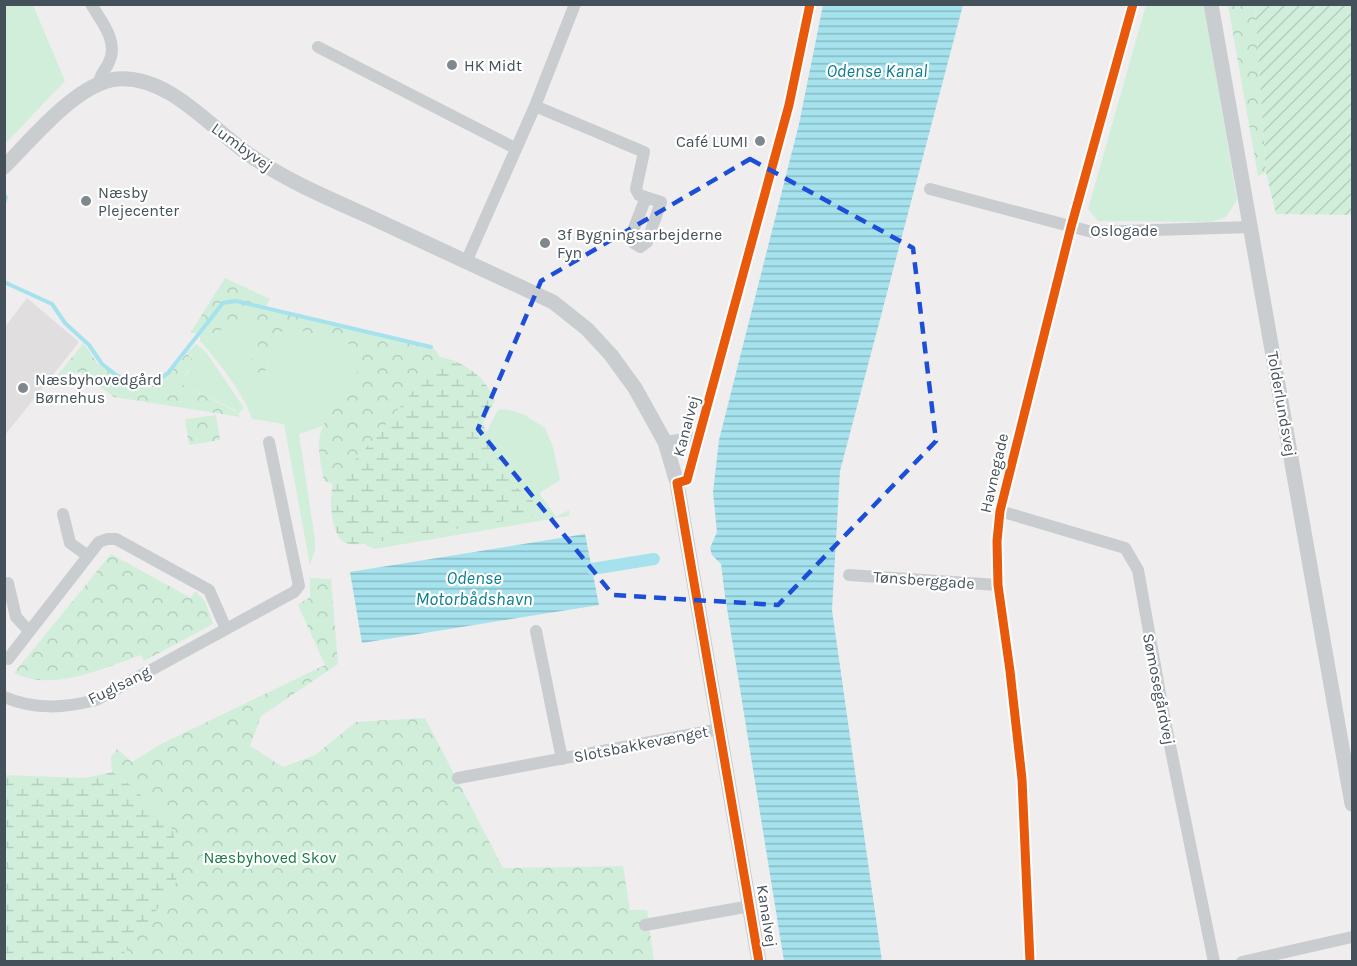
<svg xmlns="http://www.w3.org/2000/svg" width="1357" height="966" viewBox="0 0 1357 966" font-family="Karla,sans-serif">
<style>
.education{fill:#e1dee0}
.grass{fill:#d1eedb}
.forest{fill:url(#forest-crowns)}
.wetland{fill:url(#wetland-marsh)}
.garden{fill:url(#garden-furrows)}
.water{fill:url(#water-rules)}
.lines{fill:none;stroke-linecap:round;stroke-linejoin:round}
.stream{stroke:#a5e2ed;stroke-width:4}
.canal{stroke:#a5e2ed;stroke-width:12}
.minor{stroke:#cacdcf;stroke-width:12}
.tertiary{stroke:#cacdcf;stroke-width:15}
.cycleway-casing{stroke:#fff;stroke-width:13}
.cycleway{stroke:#e8590c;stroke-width:9}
.marked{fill:none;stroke:#1d4ed8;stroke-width:4.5;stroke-dasharray:12 8;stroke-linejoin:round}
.poi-dot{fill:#80888e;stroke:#fff;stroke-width:2}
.labels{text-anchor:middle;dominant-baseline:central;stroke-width:4.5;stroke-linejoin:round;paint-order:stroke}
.poi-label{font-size:16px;fill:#45515a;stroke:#fff;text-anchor:start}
.street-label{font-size:16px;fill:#45515a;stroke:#fff}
.park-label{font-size:16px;fill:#157d43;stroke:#fff}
.water-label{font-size:18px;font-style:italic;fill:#0a7d92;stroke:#fff}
</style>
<defs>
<pattern id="forest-crowns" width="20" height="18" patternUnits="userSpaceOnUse" patternTransform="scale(1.5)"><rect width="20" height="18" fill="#d1eedb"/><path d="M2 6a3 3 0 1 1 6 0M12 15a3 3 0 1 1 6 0" fill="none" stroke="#b5cebe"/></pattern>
<pattern id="wetland-marsh" width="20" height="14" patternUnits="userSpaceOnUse" patternTransform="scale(1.5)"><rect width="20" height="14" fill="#d1eedb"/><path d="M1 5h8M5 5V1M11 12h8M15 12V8" fill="none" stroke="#b5cebe"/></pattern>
<pattern id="garden-furrows" width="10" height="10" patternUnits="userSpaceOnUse" patternTransform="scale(1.5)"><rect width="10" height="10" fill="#d1eedb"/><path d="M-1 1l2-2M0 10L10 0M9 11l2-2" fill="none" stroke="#b5cebe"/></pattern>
<pattern id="water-rules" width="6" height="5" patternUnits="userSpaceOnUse" patternTransform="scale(1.5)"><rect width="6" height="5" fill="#a5e2ed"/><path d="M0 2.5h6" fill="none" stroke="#88bac3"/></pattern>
</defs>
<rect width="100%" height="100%" fill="#efedee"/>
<path class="education" d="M 27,298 L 79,342 L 5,435 L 5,327 Z"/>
<path class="grass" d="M 5,4 L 33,5 L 65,81 L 5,144 Z
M 1146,5 L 1204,5 L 1237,200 L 1226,217 L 1212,222 L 1098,221 L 1088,209 Z
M 246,325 L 258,331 L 258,346 L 250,363 L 268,365 L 271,347 L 277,334 C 283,331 289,329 296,330 C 312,333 352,341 362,352 L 361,364 L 356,377 L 348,392 L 323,426 L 299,434 L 315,540 L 315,550 L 310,565 L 284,424 L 252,419 C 245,396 217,359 200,341 L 200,335 L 208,337 L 222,328 Z
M 196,344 L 206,352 L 244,408 L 238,414 L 235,410 L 181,384 L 181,379 L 189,371 L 191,356 L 187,353 Z
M 500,409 L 510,410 L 523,414 L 545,428 L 553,447 L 560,480 L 541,492 L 540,494 L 556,517 L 569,510 L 569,516 L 374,549 L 365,544 L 536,516 L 538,510 L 531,498 L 516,487 L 505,469 L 498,451 L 488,440 L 486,433 L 496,413 Z"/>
<path class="forest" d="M 1228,5 L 1255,5 L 1266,172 L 1258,176 Z
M 225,278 L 270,299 L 265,308 L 434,348 L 440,357 L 376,437 L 333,484 L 324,481 C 321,464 315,443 323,426 C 325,420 331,415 334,410 C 347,392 360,375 362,352 C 352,341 311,333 296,330 C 289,329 283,331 277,334 L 265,372 L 259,373 L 251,369 L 250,363 L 258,346 L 257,331 C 240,322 224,327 208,337 L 191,332 Z
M 83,344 C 90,350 92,356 97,363 C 101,367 108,370 113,374 C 147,398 165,382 187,353 L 195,363 L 181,379 L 181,384 L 235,411 L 241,417 L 114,397 L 80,372 L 57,376 Z
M 216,415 L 220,440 L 189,445 L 185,419 Z
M 111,554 L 191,598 L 195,591 L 205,601 L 213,624 L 144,661 L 141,655 C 107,667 68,685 32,679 C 26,678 20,675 14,673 Z
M 310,578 L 331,579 L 338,664 L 261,716 L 250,746 L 283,767 L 315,755 L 356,722 L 425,718 L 503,868 L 623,866 L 630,910 L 647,910 L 654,961 L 118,961 L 175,886 L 129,784 L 112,772 L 111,757 L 117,749 L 132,762 L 161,744 L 325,665 L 298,605 L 310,597 Z"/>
<path class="wetland" d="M 440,357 C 465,362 486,377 495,401 L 483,422 L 488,440 L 498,451 L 505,469 L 516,487 L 531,498 L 538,510 L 536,516 L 365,544 C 360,544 351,545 346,543 C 330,536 329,498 333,484 L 376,437 Z
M 112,772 L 129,784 L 170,823 L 180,856 L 175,886 L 118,961 L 5,961 L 5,775 L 85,778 Z"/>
<path class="garden" d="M 1255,5 L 1352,5 L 1352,215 L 1276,214 L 1266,172 Z"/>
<path class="water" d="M 823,5 L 963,5 L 840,471 L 832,610 L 882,961 L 784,961 L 725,596 L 721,564 L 712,555 L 710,548 L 717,532 L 713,492 L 719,440 L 799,124 Z
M 585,534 L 599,605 L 362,643 L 350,572 Z"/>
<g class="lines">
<path class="stream" d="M 4,203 L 6,197
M 4,282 L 52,304 L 65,323 L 89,345 L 102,364 L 116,375 L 133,382 L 153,383 L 168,373 L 223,303 L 236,301 L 431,347"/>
<path class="canal" d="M 592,569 L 654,559"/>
<path class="minor" d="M 91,4 C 101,21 119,41 109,62 C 105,72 100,72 99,84
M 318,47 L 515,148
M 535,106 L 644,152 L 636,189 L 639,195 L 661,202 L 647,242 L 640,247 L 632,242 L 631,236 L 646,197
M 930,189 L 1092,232 L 1250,227
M 466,262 L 535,106 L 575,4
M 665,442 L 698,437
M 677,483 L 687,480 L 789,105 L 810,4
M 1000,511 L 1125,548 L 1138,570 L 1164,716 L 1214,962
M 63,514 L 70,543 L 88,556
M 849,575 L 998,585
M 8,583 L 16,617 L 29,631
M 536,631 L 562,759
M 8,659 L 99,542 L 107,539 L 116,539 L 209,590 L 226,629
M 4,697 C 35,710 64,708 96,700 L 294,592 L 299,586 L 269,442
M 458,778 L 720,729
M 645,925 L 750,906
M 1030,962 L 1022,779 L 1010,671 L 998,585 L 997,541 L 1000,511 L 1071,227 L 1133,4
M 1242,962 L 1352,937"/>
<path class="tertiary" d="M 1211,4 L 1352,804
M 4,167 C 32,139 77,83 117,79 C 170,75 211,129 251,156 C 287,181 328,198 368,216 C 430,245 492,273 553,302 L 587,329 L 611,355 L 635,388 L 665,442 L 677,483 L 759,962"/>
<g class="cycleway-casing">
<path id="cycleway" d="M 759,962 L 677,483 L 687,480 L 789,105 L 810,4
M 1030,962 L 1022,779 L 1010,671 L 998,585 L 997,541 L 1000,511 L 1071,227 L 1133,4"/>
</g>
<use href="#cycleway" class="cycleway"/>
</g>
<path class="marked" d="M 750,159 L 913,248 L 936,441 L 778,605 L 613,595 L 478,429 L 541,281 Z"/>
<g class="poi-dot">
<circle cx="452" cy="65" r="6"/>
<circle cx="760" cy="141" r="6"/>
<circle cx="86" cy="201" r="6"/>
<circle cx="545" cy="243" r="6"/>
<circle cx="23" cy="388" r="6"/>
</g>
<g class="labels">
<g class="poi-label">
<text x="464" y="65">HK Midt</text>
<text x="748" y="141" text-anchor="end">Café LUMI</text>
<text x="98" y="192">Næsby<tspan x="98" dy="18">Plejecenter</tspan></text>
<text x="557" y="234">3f Bygningsarbejderne<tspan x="557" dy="18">Fyn</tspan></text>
<text x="35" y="379">Næsbyhovedgård<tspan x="35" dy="18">Børnehus</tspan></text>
</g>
<g class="street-label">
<text transform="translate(242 147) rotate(36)">Lumbyvej</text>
<text x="1124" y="230">Oslogade</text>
<text transform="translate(1282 404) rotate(80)">Tolderlundsvej</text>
<text transform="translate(686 426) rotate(-75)">Kanalvej</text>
<text transform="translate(994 473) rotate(-77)">Havnegade</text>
<text transform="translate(924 580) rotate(4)">Tønsberggade</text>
<text transform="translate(119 685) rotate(-26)">Fuglsang</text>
<text transform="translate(1159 689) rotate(79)">Sømosegårdvej</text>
<text transform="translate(641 744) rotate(-11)">Slotsbakkevænget</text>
<text transform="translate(767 916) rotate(81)">Kanalvej</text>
</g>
<g class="park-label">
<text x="270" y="857">Næsbyhoved Skov</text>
</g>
<g class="water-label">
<text x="877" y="71">Odense Kanal</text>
<text x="474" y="578">Odense<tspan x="474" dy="21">Motorbådshavn</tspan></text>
</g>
</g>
<rect width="1357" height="966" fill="none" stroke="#45515a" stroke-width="12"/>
</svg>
